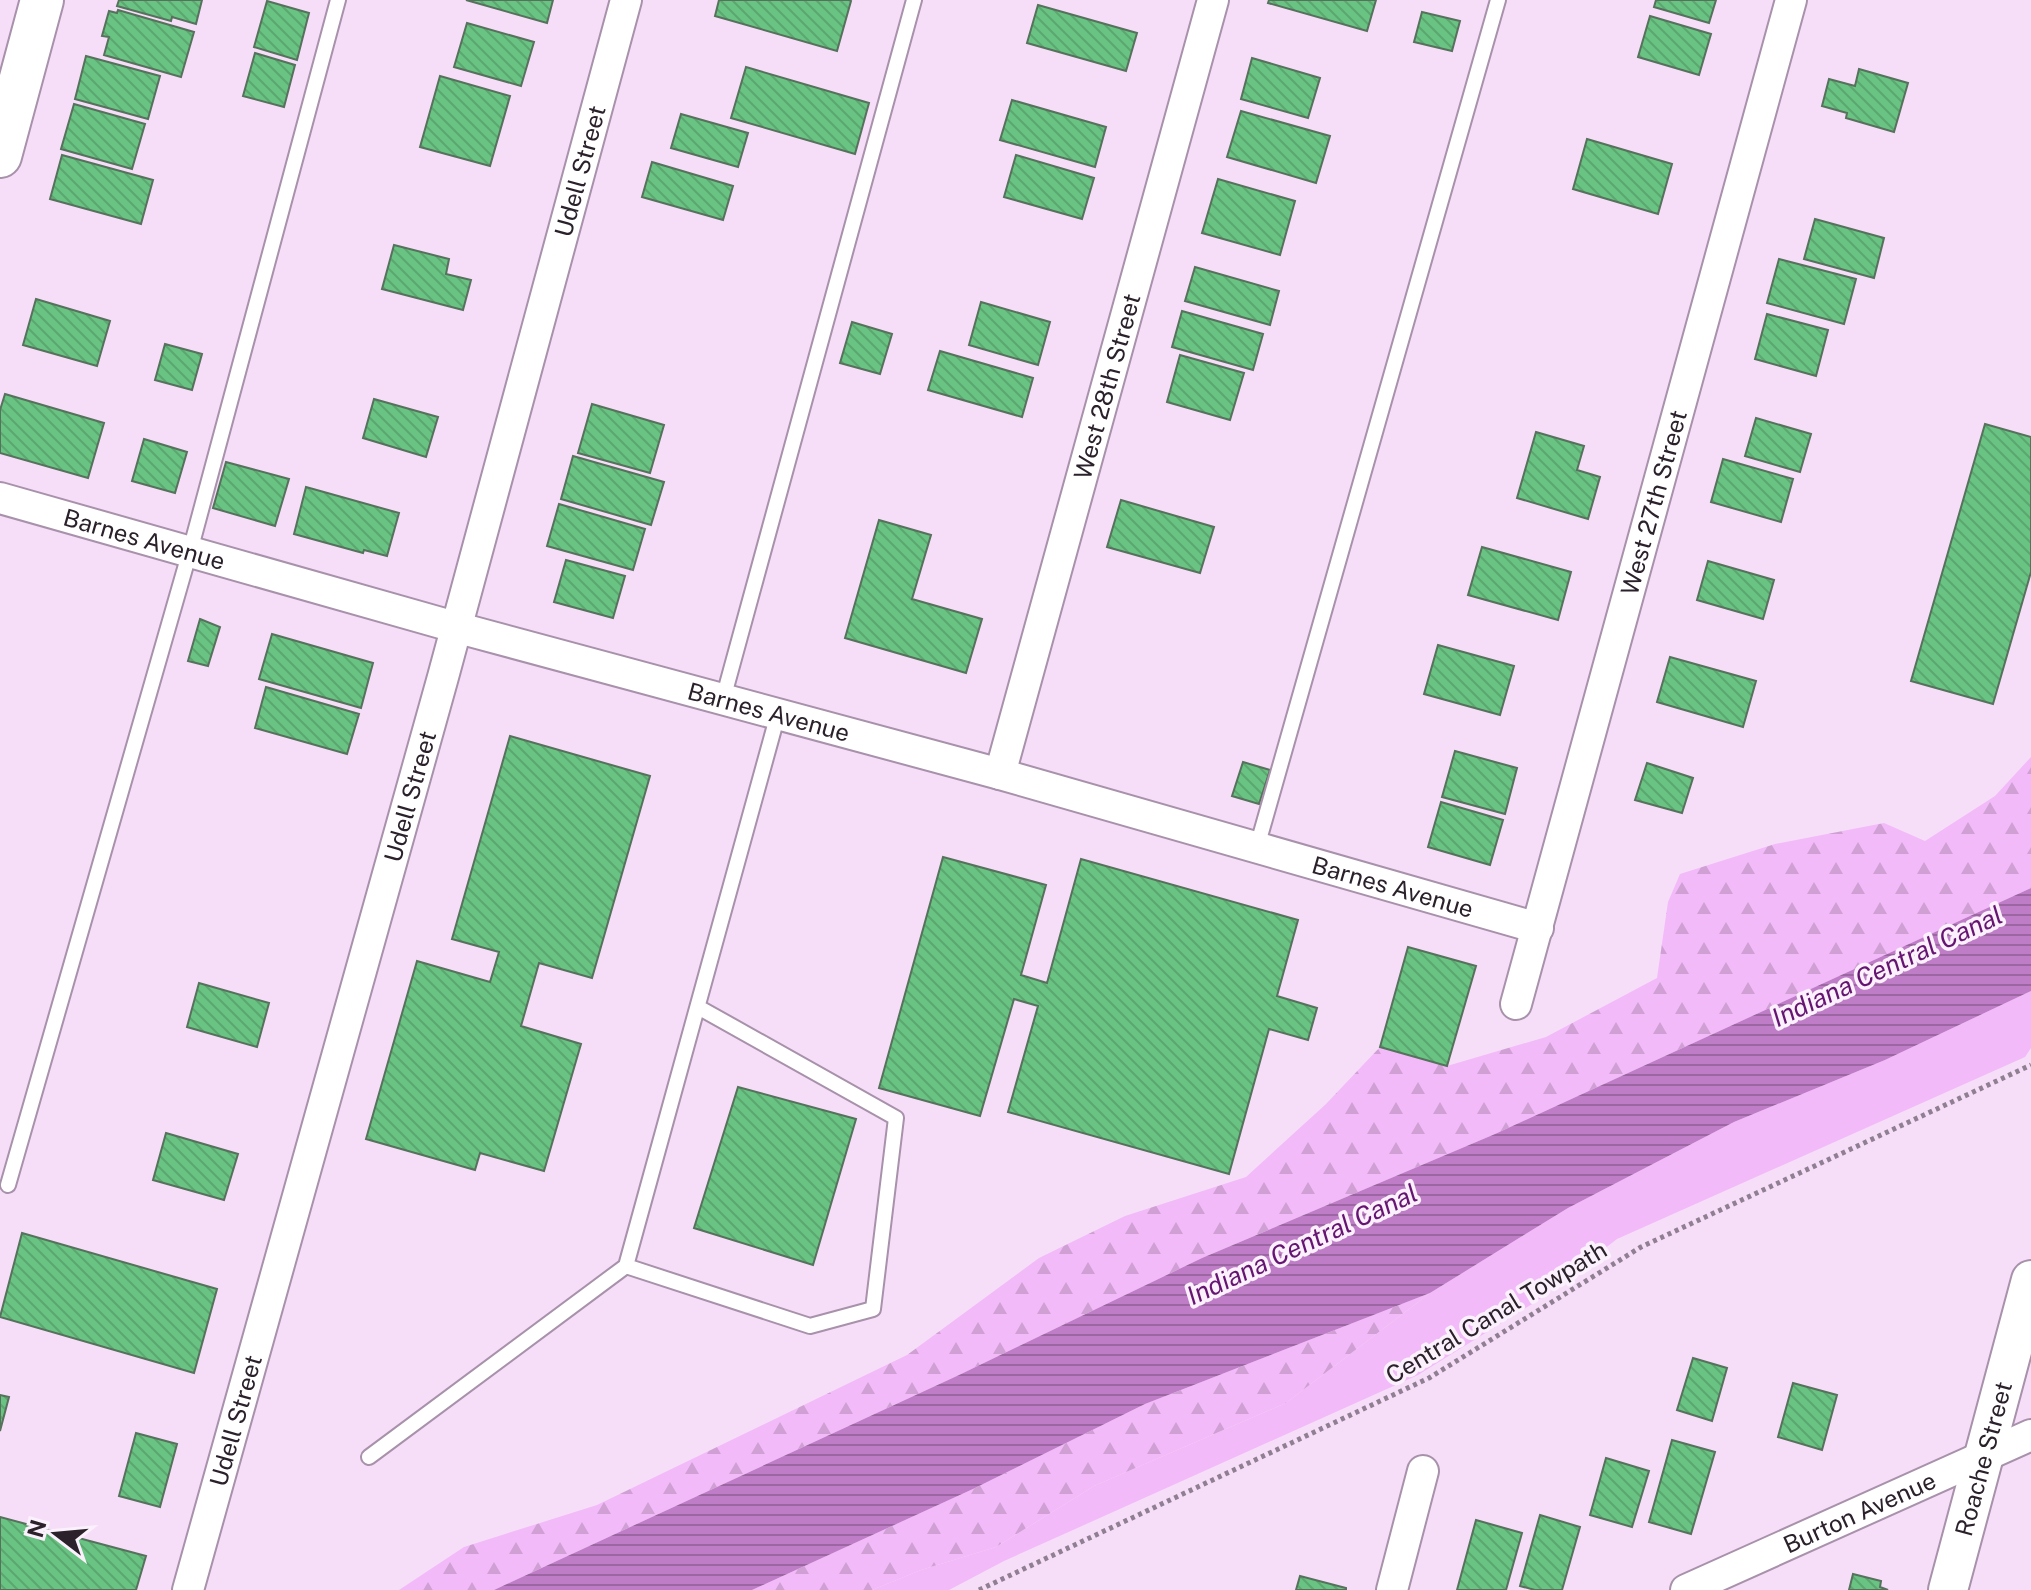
<svg xmlns="http://www.w3.org/2000/svg" width="2031" height="1590" viewBox="0 0 2031 1590" font-family="'Public Sans',sans-serif">
<style>
.grass{fill:#f2baf8}
.forest{fill:url(#forest-firs)}
.water{fill:url(#water-rules)}
.building{fill:url(#building-back-hatch);stroke:#56715c;stroke-width:2}
.lines{fill:none;stroke-linecap:round;stroke-linejoin:round}
.service-casing{stroke:#a891aa;stroke-width:18}
.minor-casing{stroke:#a891aa;stroke-width:34}
.tertiary-casing{stroke:#a891aa;stroke-width:42}
.secondary-casing{stroke:#a891aa;stroke-width:46}
.path{stroke:#907f92;stroke-width:5;stroke-dasharray:4 4;stroke-linecap:butt}
.service{stroke:#fff;stroke-width:14}
.minor{stroke:#fff;stroke-width:30}
.tertiary{stroke:#fff;stroke-width:38}
.secondary{stroke:#fff;stroke-width:42}
.labels{text-anchor:middle;dominant-baseline:central;stroke-width:7;stroke-linejoin:round;paint-order:stroke}
.street-label{font-size:24px;fill:#2a212b;stroke:#fbf1fc}
.water-label{font-size:26px;font-style:italic;fill:#661471;stroke:#fbf1fc}
</style>
<defs>
<pattern id="forest-firs" width="22" height="20" patternUnits="userSpaceOnUse" patternTransform="scale(2)"><rect width="22" height="20" fill="#f2baf8"/><path d="M5 1l3.5 6h-7zM16 11l3.5 6h-7z" fill="#d0a0d5"/></pattern>
<pattern id="water-rules" width="6" height="5" patternUnits="userSpaceOnUse" patternTransform="scale(2)"><rect width="6" height="5" fill="#bf7dc7"/><path d="M0 2.5h6" fill="none" stroke="#9b66a2"/></pattern>
<pattern id="building-back-hatch" width="6" height="6" patternUnits="userSpaceOnUse" patternTransform="scale(2)"><rect width="6" height="6" fill="#69c382"/><path d="M-1 5l2 2M0 0l6 6M5-1l2 2" fill="none" stroke="#5ba770"/></pattern>
</defs>
<rect width="100%" height="100%" fill="#f6def9"/>
<path class="grass" d="M 2031,991 L 2031,1048 L 2025,1057 L 1617,1239 L 1537,1301 L 1418,1375 L 1004,1561 L 949,1590 L 872,1590 L 921,1570 L 996,1547 L 1094,1486 L 1286,1403 L 1430,1293 L 1568,1208 L 1734,1122 L 1885,1060 Z"/>
<path class="forest" d="M 2031,757 L 2031,888 L 1495,1134 L 1202,1258 L 959,1375 L 494,1590 L 399,1590 L 464,1547 L 597,1505 L 907,1355 L 1039,1258 L 1125,1216 L 1246,1177 L 1326,1104 L 1380,1047 L 1447,1066 L 1546,1037 L 1657,978 L 1668,902 L 1680,874 L 1775,844 L 1884,823 L 1925,841 L 1995,796 Z
M 1430,1293 L 1286,1403 L 1094,1486 L 996,1547 L 921,1570 L 872,1590 L 752,1590 L 973,1489 L 1145,1404 Z"/>
<path class="water" d="M 2031,888 L 2031,991 L 1885,1060 L 1734,1122 L 1568,1208 L 1430,1293 L 1145,1404 L 973,1489 L 752,1590 L 494,1590 L 959,1375 L 1202,1258 L 1495,1134 Z"/>
<path class="building" d="M 119,0 L 202,0 L 196,24 L 172,17 L 171,21 L 117,6 Z
M 466,0 L 553,0 L 547,23 Z
M 719,0 L 849,0 L 851,1 L 837,51 L 715,16 Z
M 1269,0 L 1376,0 L 1367,31 L 1268,3 Z
M 1656,0 L 1716,0 L 1709,23 L 1654,7 Z
M 267,1 L 309,13 L 297,60 L 254,47 Z
M 1038,5 L 1137,33 L 1126,71 L 1027,43 Z
M 118,10 L 194,32 L 181,77 L 104,55 L 109,37 L 102,36 L 109,11 L 117,13 Z
M 1422,12 L 1460,21 L 1452,51 L 1414,42 Z
M 1650,16 L 1711,34 L 1699,75 L 1638,57 Z
M 467,23 L 534,42 L 521,86 L 454,67 Z
M 255,53 L 295,65 L 284,107 L 243,96 Z
M 86,56 L 160,76 L 148,119 L 75,99 Z
M 1252,58 L 1320,78 L 1308,118 L 1241,99 Z
M 746,67 L 869,103 L 855,154 L 731,118 Z
M 1859,69 L 1908,83 L 1894,132 L 1846,118 L 1847,113 L 1822,106 L 1829,79 L 1855,86 Z
M 440,76 L 510,96 L 490,166 L 420,147 Z
M 1012,100 L 1106,127 L 1095,167 L 1000,140 Z
M 74,104 L 145,124 L 132,169 L 61,149 Z
M 1241,111 L 1330,136 L 1316,183 L 1227,157 Z
M 681,114 L 748,133 L 738,167 L 671,148 Z
M 1587,139 L 1672,164 L 1658,214 L 1573,189 Z
M 62,155 L 153,180 L 141,224 L 50,199 Z
M 1016,155 L 1094,178 L 1082,219 L 1004,197 Z
M 652,162 L 733,186 L 723,220 L 642,197 Z
M 1218,179 L 1295,201 L 1280,255 L 1202,233 Z
M 1815,219 L 1884,238 L 1874,278 L 1804,259 Z
M 394,245 L 449,259 L 446,274 L 471,280 L 463,310 L 382,289 Z
M 1779,259 L 1856,279 L 1844,324 L 1767,303 Z
M 1195,267 L 1279,291 L 1270,325 L 1185,301 Z
M 36,299 L 110,321 L 97,366 L 23,345 Z
M 981,302 L 1050,322 L 1038,365 L 969,345 Z
M 1182,311 L 1263,334 L 1253,370 L 1172,347 Z
M 1767,314 L 1828,330 L 1816,376 L 1755,359 Z
M 852,322 L 892,334 L 880,374 L 840,363 Z
M 165,344 L 202,354 L 192,390 L 155,380 Z
M 940,351 L 1033,378 L 1022,417 L 928,390 Z
M 1180,355 L 1244,373 L 1230,420 L 1167,402 Z
M 5,394 L 104,423 L 88,478 L 0,453 L 0,410 Z
M 374,399 L 438,417 L 426,457 L 363,438 Z
M 592,404 L 664,425 L 650,473 L 578,453 Z
M 1756,418 L 1811,434 L 1800,472 L 1745,456 Z
M 1985,424 L 2031,437 L 2031,572 L 1993,704 L 1911,681 Z
M 1536,432 L 1584,446 L 1577,470 L 1600,477 L 1588,519 L 1517,498 Z
M 144,439 L 187,452 L 175,493 L 132,481 Z
M 573,456 L 664,482 L 651,525 L 561,499 Z
M 1723,459 L 1793,479 L 1781,522 L 1711,502 Z
M 226,462 L 289,479 L 275,526 L 213,508 Z
M 306,487 L 399,513 L 387,556 L 364,550 L 363,553 L 294,534 Z
M 1121,500 L 1214,527 L 1200,573 L 1107,547 Z
M 559,504 L 645,529 L 633,570 L 547,546 Z
M 879,520 L 931,535 L 912,599 L 982,619 L 966,673 L 845,638 Z
M 1482,547 L 1571,572 L 1558,620 L 1468,595 Z
M 566,560 L 625,576 L 613,618 L 554,602 Z
M 1708,561 L 1774,580 L 1763,619 L 1697,600 Z
M 200,619 L 220,627 L 208,666 L 188,661 Z
M 272,634 L 373,663 L 361,708 L 259,679 Z
M 1438,645 L 1514,666 L 1500,715 L 1424,694 Z
M 1670,657 L 1756,681 L 1743,727 L 1657,702 Z
M 266,687 L 359,714 L 347,754 L 255,728 Z
M 510,736 L 650,776 L 592,978 L 539,963 L 521,1026 L 581,1044 L 544,1171 L 480,1153 L 475,1170 L 366,1139 L 417,961 L 490,982 L 499,952 L 452,939 Z
M 1455,751 L 1517,768 L 1505,814 L 1442,797 Z
M 1243,762 L 1270,770 L 1259,804 L 1232,796 Z
M 1647,763 L 1693,778 L 1682,813 L 1635,800 Z
M 1441,802 L 1503,820 L 1490,865 L 1428,847 Z
M 943,857 L 1046,885 L 1021,975 L 1047,983 L 1081,859 L 1298,920 L 1277,996 L 1317,1008 L 1308,1040 L 1269,1029 L 1229,1174 L 1008,1112 L 1038,1006 L 1014,999 L 980,1116 L 879,1088 Z
M 1408,947 L 1476,966 L 1447,1066 L 1380,1047 Z
M 199,983 L 269,1003 L 257,1047 L 187,1027 Z
M 738,1087 L 856,1119 L 813,1265 L 694,1228 Z
M 166,1133 L 238,1154 L 224,1200 L 153,1180 Z
M 22,1233 L 217,1289 L 194,1373 L 0,1317 Z
M 1693,1358 L 1727,1368 L 1712,1421 L 1677,1410 Z
M 1793,1383 L 1837,1395 L 1822,1450 L 1778,1437 Z
M 0,1395 L 9,1397 L 0,1431 Z
M 136,1433 L 177,1444 L 160,1507 L 119,1496 Z
M 1672,1440 L 1715,1452 L 1691,1534 L 1649,1522 Z
M 1606,1458 L 1649,1471 L 1632,1527 L 1590,1515 Z
M 1540,1515 L 1580,1527 L 1562,1590 L 1535,1590 L 1520,1586 Z
M 0,1517 L 146,1556 L 136,1590 L 0,1590 Z
M 1476,1520 L 1522,1533 L 1506,1590 L 1457,1590 Z
M 1853,1574 L 1881,1581 L 1880,1587 L 1888,1590 L 1849,1590 Z
M 1300,1576 L 1346,1588 L 1346,1590 L 1296,1590 Z"/>
<g class="lines">
<g class="service-casing">
<path id="service" d="M 723,699 L 914,0
M 1257,847 L 1498,0
M 8,1185 L 190,551 L 338,0
M 626,1266 L 810,1326 L 873,1309 L 896,1118 L 698,1007
M 369,1457 L 626,1266 L 778,714"/>
</g>
<g class="minor-casing">
<g id="minor">
<path id="s1" d="M 0,498 L 455,627 L 1000,774 L 1538,928"/>
<path id="s2" d="M 1000,774 L 1213,0"/>
<path id="s3" d="M 1516,1004 L 1791,0"/>
<path id="s4" d="M 188,1590 L 443,677 L 626,0"/>
<path d="M 1392,1590 L 1423,1471"/>
<path id="s5" d="M 1686,1590 L 2031,1435"/>
</g>
</g>
<g class="tertiary-casing">
<g id="tertiary">
<path id="s6" d="M 1948,1590 L 2031,1280"/>
</g>
</g>
<g class="secondary-casing">
<path id="secondary" d="M 0,156 L 42,0"/>
</g>
<path class="path" d="M 979,1590 L 1429,1378 L 1641,1247 L 2031,1065"/>
<use href="#service" class="service"/>
<use href="#minor" class="minor"/>
<use href="#tertiary" class="tertiary"/>
<use href="#secondary" class="secondary"/>
</g>
<g class="labels">
<g class="street-label">
<text stroke="none"><textPath href="#s4" startOffset="1472">Udell Street</textPath></text>
<text stroke="none"><textPath href="#s2" startOffset="402">West 28th Street</textPath></text>
<text stroke="none"><textPath href="#s3" startOffset="520">West 27th Street</textPath></text>
<text stroke="none"><textPath href="#s1" startOffset="150">Barnes Avenue</textPath></text>
<text stroke="none"><textPath href="#s1" startOffset="798">Barnes Avenue</textPath></text>
<text stroke="none"><textPath href="#s4" startOffset="824">Udell Street</textPath></text>
<text stroke="none"><textPath href="#s1" startOffset="1446">Barnes Avenue</textPath></text>
<text transform="translate(1496 1312) rotate(-31)">Central Canal Towpath</text>
<text stroke="none"><textPath href="#s4" startOffset="176">Udell Street</textPath></text>
<text stroke="none"><textPath href="#s6" startOffset="136">Roache Street</textPath></text>
<text stroke="none"><textPath href="#s5" startOffset="190">Burton Avenue</textPath></text>
</g>
<g class="water-label">
<text transform="translate(1887 966) rotate(-25)">Indiana Central Canal</text>
<text transform="translate(1302 1244) rotate(-25)">Indiana Central Canal</text>
</g>
</g>
<g transform="translate(56 1534) rotate(286)" stroke="#fbf1fc" stroke-width="6" paint-order="stroke">
<path d="M0-6L14 30L0 20L-14 30Z" fill="#2a212b"/>
<text y="-12" font-size="22" font-weight="bold" text-anchor="middle" fill="#2a212b">N</text>
</g>
</svg>
